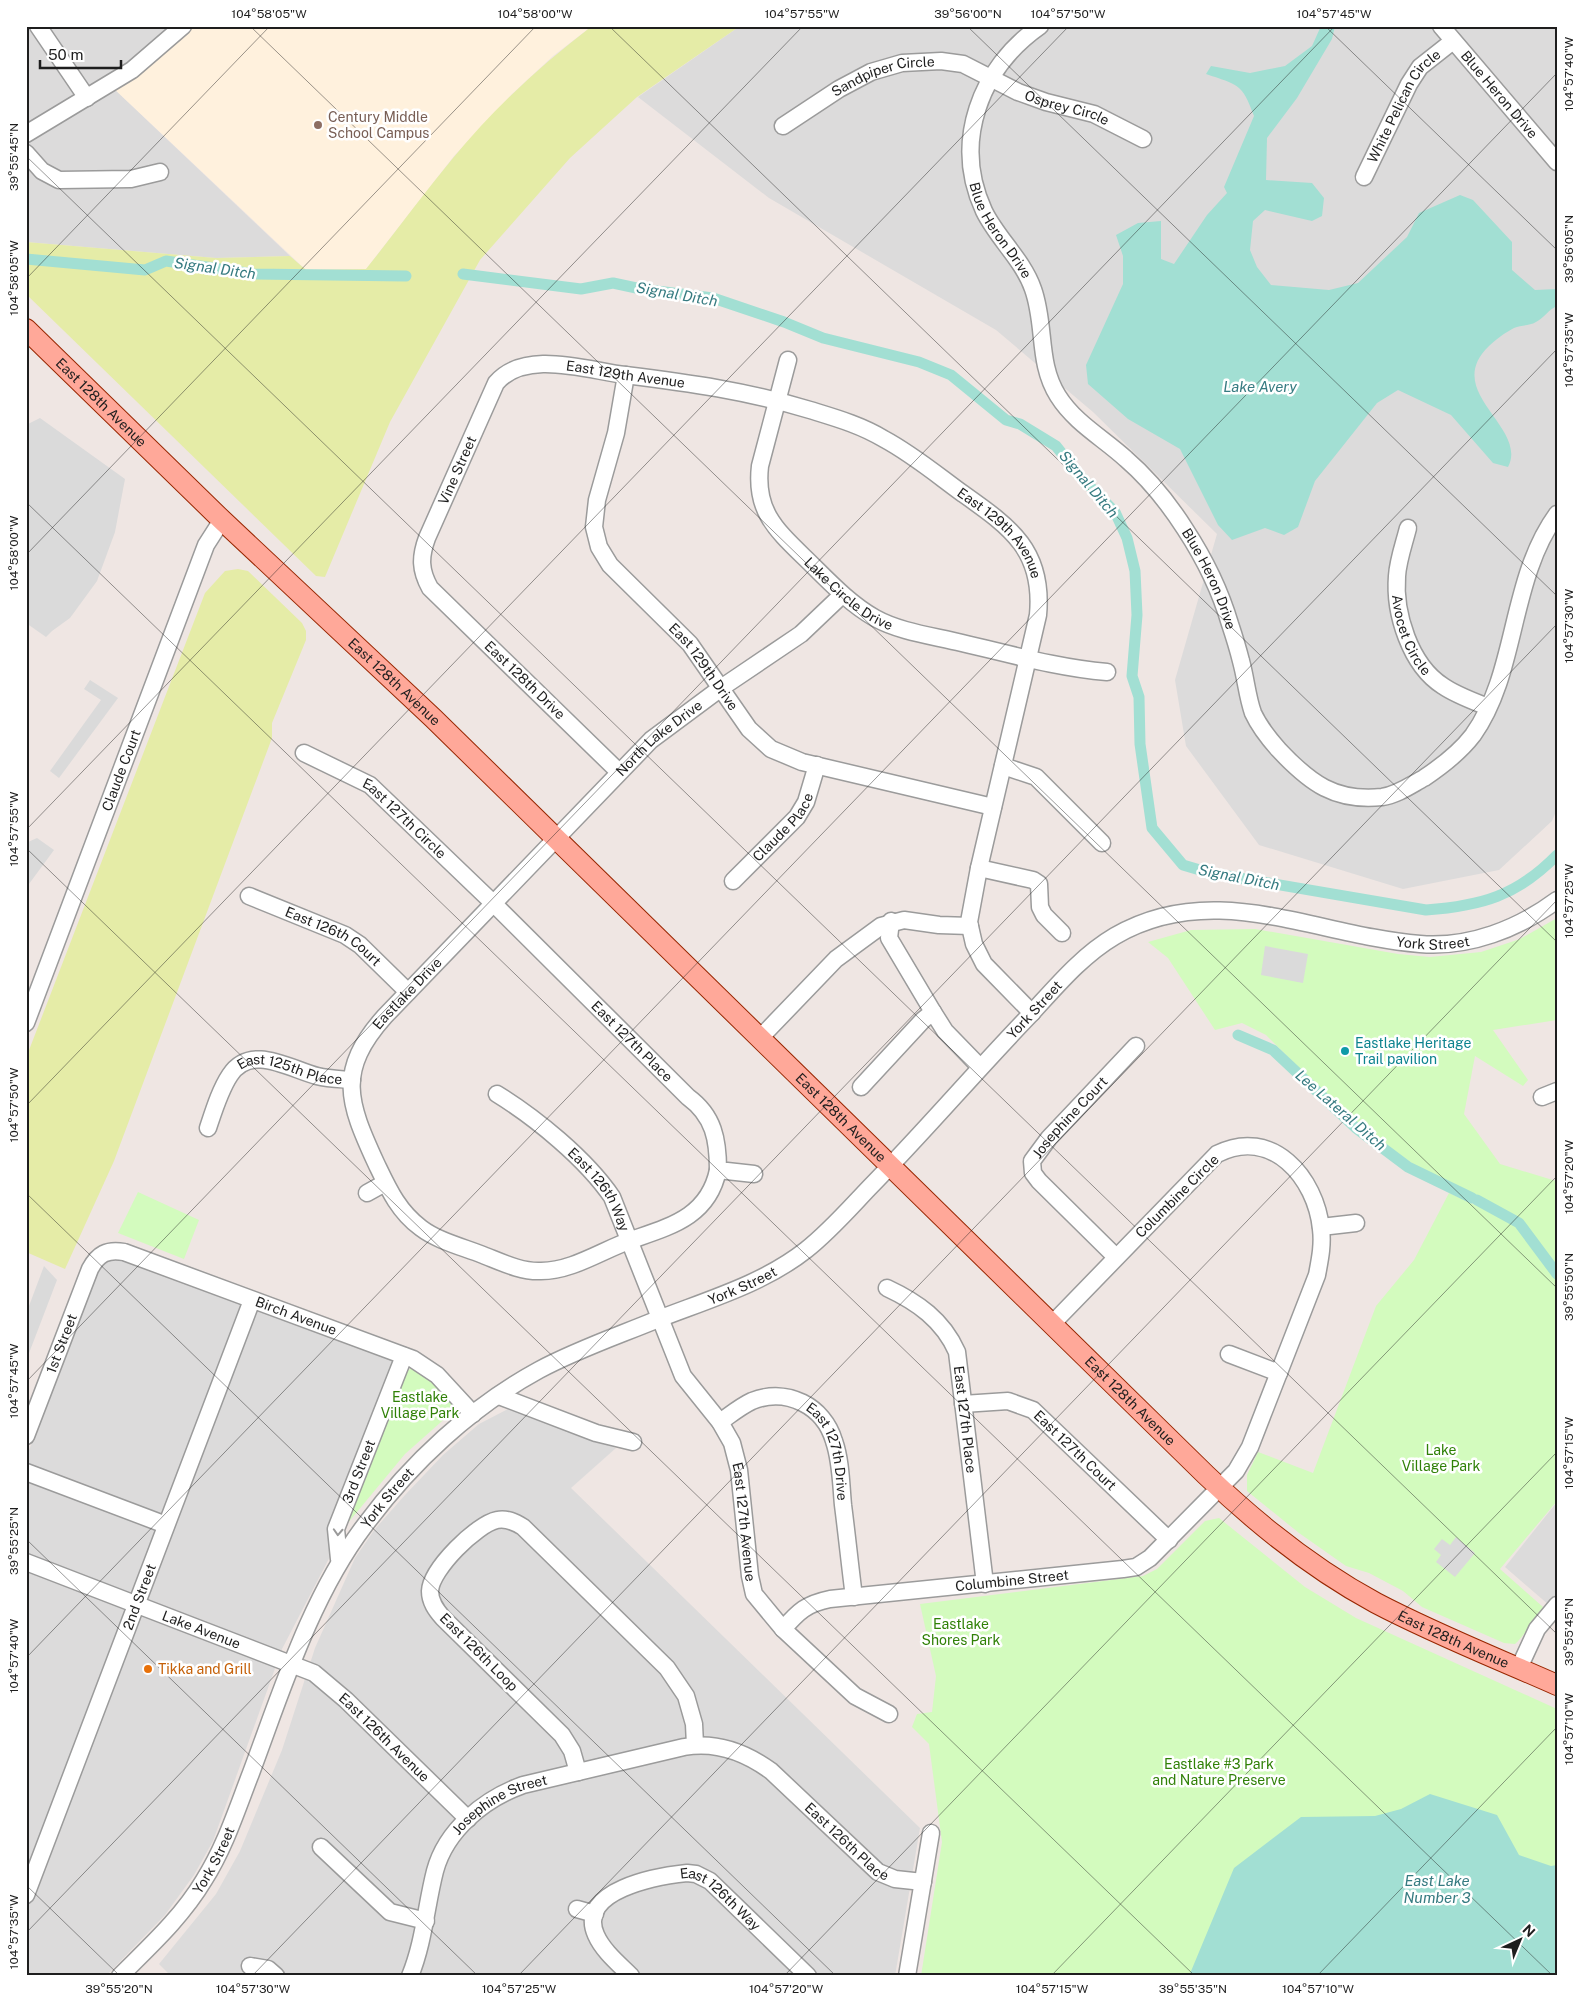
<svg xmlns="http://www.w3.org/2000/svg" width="1583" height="2002" viewBox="0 0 1583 2002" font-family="'Public Sans',sans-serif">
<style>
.residential{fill:#dcdbdb}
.education{fill:#fff1dd}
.grass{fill:#e5eca7}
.park{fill:#d3fbbe}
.parking{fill:#dadada}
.water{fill:#a2dfd3}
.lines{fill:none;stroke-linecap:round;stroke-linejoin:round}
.canal{stroke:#a2dfd3;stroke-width:11}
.minor-casing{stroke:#9b9b9b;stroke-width:19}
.major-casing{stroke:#982600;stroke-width:22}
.minor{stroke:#fff;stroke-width:16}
.major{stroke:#ffa899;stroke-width:20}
.oneway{stroke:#9a9a9a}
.ticks{fill:none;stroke:#1e1e1e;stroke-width:1;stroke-opacity:0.45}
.education-dot{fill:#8d6e63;stroke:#fff;stroke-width:2}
.culture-dot{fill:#0f9aa8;stroke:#fff;stroke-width:2}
.food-dot{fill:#e8710a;stroke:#fff;stroke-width:2}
.labels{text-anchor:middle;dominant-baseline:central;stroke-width:5;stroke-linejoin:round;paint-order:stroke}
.street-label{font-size:14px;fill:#1e1e1e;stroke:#fff}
.education-label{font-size:14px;fill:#785e54;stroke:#fff;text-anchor:start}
.culture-label{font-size:14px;fill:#0d838f;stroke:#fff;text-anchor:start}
.park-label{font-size:14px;fill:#308107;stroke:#fff}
.food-label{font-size:14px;fill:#c56008;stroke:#fff;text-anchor:start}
.water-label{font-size:15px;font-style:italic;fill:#367b81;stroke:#fff}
.neatline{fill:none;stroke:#1e1e1e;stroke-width:2}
.ticks-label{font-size:12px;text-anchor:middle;fill:#1e1e1e}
</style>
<rect width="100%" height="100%" fill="#efe6e3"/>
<path class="residential" d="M 26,26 L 183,26 L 110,85 L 290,256 L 216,258 L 26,242 Z
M 740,26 L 1557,26 L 1557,809 L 1552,821 L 1499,870 L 1403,889 L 1259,845 L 1186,746 L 1175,680 L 1217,534 L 1093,412 L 996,330 L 769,198 L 638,97 Z
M 113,1254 L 386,1354 L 394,1363 L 336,1545 L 282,1649 L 213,1841 L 194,1875 L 165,1915 L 106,1976 L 26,1976 L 26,1458 L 99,1265 Z
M 508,1409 L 616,1448 L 571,1488 L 920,1828 L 895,1976 L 171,1976 L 159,1964 L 216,1894 L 240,1851 L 282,1750 L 315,1648 L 355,1558 L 375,1529 L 405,1495 L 443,1455 L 479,1424 Z
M 1557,1502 L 1557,1616 L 1549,1605 L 1505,1567 Z"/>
<path class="education" d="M 183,26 L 592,26 L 553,56 L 512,94 L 454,156 L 366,269 L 306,270 L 110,85 Z"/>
<path class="grass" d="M 592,26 L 740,26 L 637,97 L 570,158 L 480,260 L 390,422 L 325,577 L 316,576 L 26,294 L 26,242 L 216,258 L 290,256 L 306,270 L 366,269 C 395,233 423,194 453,158 C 494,108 541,65 592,26 Z
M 238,569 L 248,571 L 302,623 L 306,631 L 306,640 L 272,723 L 272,738 L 114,1161 L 65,1269 L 26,1252 L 26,1058 L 205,593 L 225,571 Z"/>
<path class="park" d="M 1557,918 L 1557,1020 L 1493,1030 L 1528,1080 L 1523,1086 L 1475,1056 L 1464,1114 L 1500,1164 L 1556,1181 L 1557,1267 L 1524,1222 L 1416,1166 L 1353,1122 L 1266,1035 L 1242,1023 L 1215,1030 L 1168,958 L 1148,942 L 1191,930 L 1255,929 L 1398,954 L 1430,957 L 1481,952 L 1520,939 Z
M 138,1192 L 199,1220 L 184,1259 L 118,1233 Z
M 1449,1193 L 1519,1225 L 1557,1280 L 1557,1501 L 1500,1569 L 1543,1607 C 1534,1619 1526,1634 1515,1644 L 1504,1643 L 1422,1607 L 1403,1591 L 1369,1573 L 1346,1566 L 1299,1533 L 1247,1491 L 1247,1475 L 1258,1452 L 1313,1473 L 1376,1306 L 1414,1260 Z
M 412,1368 L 432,1379 L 453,1402 L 450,1414 L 405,1454 L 347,1524 L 345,1522 L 403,1373 Z
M 1219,1518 L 1305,1587 L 1356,1618 L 1557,1709 L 1557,1976 L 921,1976 L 942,1842 L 929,1744 L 912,1727 L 917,1714 L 932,1712 L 936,1676 L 920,1604 L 1143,1576 L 1157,1569 L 1205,1521 Z"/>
<path class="parking" d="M 40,418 L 125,479 L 115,532 L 97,581 L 70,618 L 52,631 L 46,637 L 26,623 L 26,425 Z
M 90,680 L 118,698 L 59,778 L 50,771 L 101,700 L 84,689 Z
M 37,838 L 54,850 L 26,888 L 26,843 Z
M 1265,946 L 1308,954 L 1303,983 L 1261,975 Z
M 44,1266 L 57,1280 L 26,1361 L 26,1314 Z
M 1456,1537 L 1475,1553 L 1455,1577 L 1436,1562 L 1441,1555 L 1434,1549 L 1442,1539 L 1450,1545 Z"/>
<path class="water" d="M 1321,26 L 1335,26 L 1332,39 L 1297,98 L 1267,138 L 1266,180 L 1312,183 L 1324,198 L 1322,216 L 1312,221 L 1265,210 L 1253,221 L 1250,250 L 1257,267 L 1271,285 L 1329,290 L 1358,283 L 1407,237 L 1419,213 L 1460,195 L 1473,200 L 1512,242 L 1512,270 L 1535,290 L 1557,289 L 1557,306 C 1549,309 1544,318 1536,322 C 1529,326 1521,325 1514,328 C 1506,332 1495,340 1489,346 C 1441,392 1529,427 1508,467 L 1493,463 L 1451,415 L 1398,390 L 1377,403 L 1315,481 L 1298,527 L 1284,535 L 1265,528 L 1232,540 L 1218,525 L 1180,449 L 1128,419 L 1088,384 L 1086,365 L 1123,284 L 1123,256 L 1116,235 L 1138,223 L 1161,221 L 1161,259 L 1174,264 L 1207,215 L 1227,193 L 1224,187 L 1254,116 C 1242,83 1238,85 1206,74 L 1211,66 L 1250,73 L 1285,66 L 1312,46 Z
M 1430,1794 L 1497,1815 L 1519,1855 L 1551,1866 L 1557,1865 L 1557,1976 L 1189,1976 L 1234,1868 L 1301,1817 L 1375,1816 L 1401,1809 Z"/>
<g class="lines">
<path class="canal" d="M 26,259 L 145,270 L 166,261 L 254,274 L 406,276
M 463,274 L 581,289 L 613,283 L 641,289 L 713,298 L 784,322 L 823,338 L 919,362 L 951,375 L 1006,420 L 1020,424 L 1056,446 L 1079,475 L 1115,512 L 1127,538 L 1135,571 L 1137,615 L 1132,676 L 1139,697 L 1140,744 L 1152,828 L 1183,865 L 1210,873 L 1426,910 C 1481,906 1517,896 1557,855
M 1238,1035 L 1273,1050 L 1356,1128 L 1408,1167 L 1472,1198
M 1477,1200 L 1519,1223 L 1557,1274"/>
<g class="minor-casing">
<g id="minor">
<path d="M 38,26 L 87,98"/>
<path id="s1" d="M 1040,26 C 980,68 952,142 984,211 C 997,238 1023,260 1033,289 C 1046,325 1037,363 1058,396 C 1075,423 1103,438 1126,459 C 1148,478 1169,504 1185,529 C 1204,558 1220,590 1230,624 C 1234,636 1238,649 1241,661 C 1246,679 1247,696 1253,713 C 1259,726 1270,740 1279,750 C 1310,783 1335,802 1382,797 C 1397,795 1411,785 1424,778 C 1442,766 1460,752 1473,735 C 1518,672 1509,580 1557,514"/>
<path id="s2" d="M 1441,26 L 1557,162"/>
<path id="s3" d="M 783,126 L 839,89 L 871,72 L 902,63 L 941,61 L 963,64 L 1018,92 L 1046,102 L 1094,114 L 1143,139"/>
<path d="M 26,134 L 132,70 L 183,26"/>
<path d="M 26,153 L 42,171 L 59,180 L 131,179 L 160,172"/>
<path id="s4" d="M 1364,177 L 1409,84 L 1420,67 L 1453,41"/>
<path id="s5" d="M 788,360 L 760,466 C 755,509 774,528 803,556 C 826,578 847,602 875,618 C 900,632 934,636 962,643 C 1010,654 1058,668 1107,672"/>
<path id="s6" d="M 626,375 L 616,433 L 597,500 L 594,527 L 599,547 L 610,565 L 690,644 L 749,729 L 771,749 L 802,762 L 993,807"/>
<path id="s7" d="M 1408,528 C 1404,544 1398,560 1397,576 C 1394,613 1410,665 1443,686 C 1456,695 1473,701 1488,707"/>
<path id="s8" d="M 304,753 L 370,785 L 492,902 L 688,1097 C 714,1116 718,1140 718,1170 L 754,1174"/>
<path d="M 1003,766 L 1036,777 L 1102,843"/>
<path id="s9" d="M 619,772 L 430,588 C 420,570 420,557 427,538 L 496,383 C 525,349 586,370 625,375 C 690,383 747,391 810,410 C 836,418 861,425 884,439 C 912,454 936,474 962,493 C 1010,527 1044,550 1038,615 L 979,868 L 969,922 L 974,944 L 984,964 L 1032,1013"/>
<path d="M 979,868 L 1033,880 L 1039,884 L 1040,907 L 1044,915 L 1062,933"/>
<path id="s10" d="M 733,881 L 797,817 L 806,802 L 817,765"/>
<path id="s11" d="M 249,896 L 345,935 L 360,945 L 408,992"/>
<path d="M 891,921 L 889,938 L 933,1012 L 945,1031 L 980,1067"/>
<path id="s12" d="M 26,1023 L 206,545 L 222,520"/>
<path d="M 760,1038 L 836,959 L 881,926 L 904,920 L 939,925 L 970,926"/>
<path d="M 861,1087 L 923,1020 L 933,1012"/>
<path id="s13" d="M 497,1094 C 536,1118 586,1159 612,1197 L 683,1376 L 720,1422 L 732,1443 L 739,1470 L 750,1576 L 754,1594 L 783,1629 L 855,1696 L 889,1714"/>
<path d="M 1542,1097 L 1557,1091"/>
<path id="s14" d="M 208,1128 C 214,1110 220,1090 230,1075 C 251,1043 290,1069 317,1076 C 329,1079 340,1079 352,1080"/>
<path id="s15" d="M 718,1170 C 709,1214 675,1225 637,1238 C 605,1248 574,1271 541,1271 C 521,1272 501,1262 483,1255 C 463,1247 438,1241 421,1228 C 398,1211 388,1188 376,1163 C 348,1102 336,1071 385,1016 L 651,740 L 721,688 L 801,634 L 842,595"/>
<path d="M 367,1193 L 385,1183"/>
<path d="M 1321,1227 L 1356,1223"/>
<path id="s16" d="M 1116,1257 L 1039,1181 L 1033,1173 L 1032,1161 L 1049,1138 L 1136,1046"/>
<path id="s17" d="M 887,1288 C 917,1302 943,1320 957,1352 L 985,1584"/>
<path d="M 1229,1354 L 1279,1373"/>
<path d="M 499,1396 L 596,1433 L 633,1442"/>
<path id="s18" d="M 963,1404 L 1008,1401 L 1033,1410 L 1169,1540"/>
<path id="s19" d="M 720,1422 C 730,1415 741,1406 752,1401 C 787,1387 824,1406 834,1441 C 841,1461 841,1484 843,1505 C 847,1536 850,1566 854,1597"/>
<path id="s20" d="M 26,1436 L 90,1269 C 98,1254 107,1249 124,1252 L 413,1359 L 437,1375 L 473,1414"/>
<path d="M 26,1472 L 166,1525"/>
<path id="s21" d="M 339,1559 L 336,1529 L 404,1356"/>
<path id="s22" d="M 26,1562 L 314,1673 L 346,1700 L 468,1819"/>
<path id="s23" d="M 783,1629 C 799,1611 806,1604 830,1599 L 1123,1569 L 1136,1567 L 1150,1558 L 1236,1471 L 1250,1447 L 1317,1275 C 1320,1259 1323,1245 1321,1229 C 1316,1178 1272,1126 1217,1154 L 1052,1324"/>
<path d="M 1519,1668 L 1537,1629 L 1557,1605"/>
<path d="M 578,1772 L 572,1751 L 562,1735 L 443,1618 C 436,1610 430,1602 430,1591 C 431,1569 477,1524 497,1520 C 507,1518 515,1522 523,1527 L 667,1668 L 686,1696 L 694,1724 L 695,1745"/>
<path d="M 321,1847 L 390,1912 L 426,1921"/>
<path id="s24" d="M 26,1895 L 252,1300"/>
<path d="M 577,1909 L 595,1914"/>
<path d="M 250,1966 L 268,1969 L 276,1976"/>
<path id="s25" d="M 120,1976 C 150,1946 182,1917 204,1880 C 225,1847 237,1809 251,1773 C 282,1690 311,1596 365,1525 C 411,1463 471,1407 539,1370 C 576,1350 617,1336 656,1320 C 707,1300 763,1284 806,1250 C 829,1232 849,1209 869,1188 C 924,1132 975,1072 1029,1016 C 1055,988 1081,956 1115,936 C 1215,878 1316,936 1420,944 C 1469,948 1518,929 1557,900"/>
<path id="s26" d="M 410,1976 C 424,1942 426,1906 435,1871 C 446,1830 484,1799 523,1785 L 684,1747 C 717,1741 745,1752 771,1771 L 878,1872 L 895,1879 L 923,1882"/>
<path id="s27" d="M 631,1976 C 619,1964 603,1951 596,1935 C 576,1890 658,1876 687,1873 L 696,1874 L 710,1881 L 808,1976"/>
<path d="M 907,1976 L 931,1833"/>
</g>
</g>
<g class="major-casing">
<g id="major">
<path id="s28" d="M 26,329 L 222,520 L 433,718 L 1206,1475 C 1257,1524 1313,1569 1376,1603 C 1435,1634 1496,1658 1557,1685"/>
</g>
</g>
<use href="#minor" class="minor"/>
<use href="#major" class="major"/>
</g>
<defs><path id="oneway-chevron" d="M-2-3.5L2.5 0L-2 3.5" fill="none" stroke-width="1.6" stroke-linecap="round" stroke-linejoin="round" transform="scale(1.25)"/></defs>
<use class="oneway" href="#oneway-chevron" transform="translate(338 1532) rotate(93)"/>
<path class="ticks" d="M 250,26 L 1557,1288M 609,26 L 1557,942M 967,26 L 1557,596M 1325,26 L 1557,250M 26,156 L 1557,1634M 26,279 L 270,26M 26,502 L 1553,1976M 26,555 L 536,26M 26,830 L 803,26M 26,848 L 1195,1976M 26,1106 L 1069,26M 26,1193 L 836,1976M 26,1382 L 1335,26M 26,1539 L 478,1976M 26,1658 L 1557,73M 26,1885 L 120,1976M 26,1933 L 1557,349M 252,1976 L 1557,624M 518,1976 L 1557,900M 784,1976 L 1557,1176M 1051,1976 L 1557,1452M 1317,1976 L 1557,1727"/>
<circle class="education-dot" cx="318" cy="125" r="5"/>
<circle class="culture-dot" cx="1345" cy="1051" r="5"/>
<circle class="food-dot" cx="148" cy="1669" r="5"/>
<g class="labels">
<g class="street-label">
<text stroke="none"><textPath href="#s3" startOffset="114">Sandpiper Circle</textPath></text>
<text stroke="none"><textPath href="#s2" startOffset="90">Blue Heron Drive</textPath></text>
<text stroke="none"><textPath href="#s4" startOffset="82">White Pelican Circle</textPath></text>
<text stroke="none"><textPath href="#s3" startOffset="310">Osprey Circle</textPath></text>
<text stroke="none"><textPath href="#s1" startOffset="235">Blue Heron Drive</textPath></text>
<text stroke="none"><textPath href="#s9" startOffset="621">East 129th Avenue</textPath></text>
<text stroke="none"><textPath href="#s28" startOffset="105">East 128th Avenue</textPath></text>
<text stroke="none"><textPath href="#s9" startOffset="390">Vine Street</textPath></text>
<text stroke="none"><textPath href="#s9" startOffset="1040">East 129th Avenue</textPath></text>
<text stroke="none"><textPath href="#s1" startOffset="654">Blue Heron Drive</textPath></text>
<text stroke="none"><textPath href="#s5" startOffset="274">Lake Circle Drive</textPath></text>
<text stroke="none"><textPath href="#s7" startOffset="111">Avocet Circle</textPath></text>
<text stroke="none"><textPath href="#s6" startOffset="336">East 129th Drive</textPath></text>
<text transform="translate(525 680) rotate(44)">East 128th Drive</text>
<text stroke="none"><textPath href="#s28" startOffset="510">East 128th Avenue</textPath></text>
<text stroke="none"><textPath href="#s15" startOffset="974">North Lake Drive</textPath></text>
<text stroke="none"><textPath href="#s12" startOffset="270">Claude Court</textPath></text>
<text stroke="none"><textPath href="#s8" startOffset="121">East 127th Circle</textPath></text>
<text stroke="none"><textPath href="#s10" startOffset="74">Claude Place</textPath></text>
<text stroke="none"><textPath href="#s11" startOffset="94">East 126th Court</textPath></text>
<text stroke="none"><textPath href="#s25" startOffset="1814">York Street</textPath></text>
<text stroke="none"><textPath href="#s15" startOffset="615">Eastlake Drive</textPath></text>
<text stroke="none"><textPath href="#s25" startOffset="1379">York Street</textPath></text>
<text stroke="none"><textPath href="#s8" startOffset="440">East 127th Place</textPath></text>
<text stroke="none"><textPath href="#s14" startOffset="124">East 125th Place</textPath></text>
<text stroke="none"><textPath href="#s28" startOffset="1134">East 128th Avenue</textPath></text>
<text stroke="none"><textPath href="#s16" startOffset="188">Josephine Court</textPath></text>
<text stroke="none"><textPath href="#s13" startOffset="142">East 126th Way</textPath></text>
<text transform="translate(1177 1196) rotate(-45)">Columbine Circle</text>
<text stroke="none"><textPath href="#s25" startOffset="974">York Street</textPath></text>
<text stroke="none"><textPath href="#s20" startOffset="404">Birch Avenue</textPath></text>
<text stroke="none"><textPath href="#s20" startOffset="99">1st Street</textPath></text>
<text stroke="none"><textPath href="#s28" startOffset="1539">East 128th Avenue</textPath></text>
<text stroke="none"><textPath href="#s17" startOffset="165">East 127th Place</textPath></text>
<text stroke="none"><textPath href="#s18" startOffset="130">East 127th Court</textPath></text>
<text stroke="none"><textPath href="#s19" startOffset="149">East 127th Drive</textPath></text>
<text stroke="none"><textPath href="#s21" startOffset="92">3rd Street</textPath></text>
<text stroke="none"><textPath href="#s25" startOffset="554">York Street</textPath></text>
<text stroke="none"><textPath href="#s13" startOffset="511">East 127th Avenue</textPath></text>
<text stroke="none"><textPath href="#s23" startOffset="240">Columbine Street</textPath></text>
<text stroke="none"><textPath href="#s24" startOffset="319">2nd Street</textPath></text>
<text stroke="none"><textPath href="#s22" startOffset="188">Lake Avenue</textPath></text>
<text stroke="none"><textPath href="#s28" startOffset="1944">East 128th Avenue</textPath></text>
<text transform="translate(479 1652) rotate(45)">East 126th Loop</text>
<text stroke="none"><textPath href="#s22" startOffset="404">East 126th Avenue</textPath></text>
<text stroke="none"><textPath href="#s26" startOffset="206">Josephine Street</textPath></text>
<text stroke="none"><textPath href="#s26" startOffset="598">East 126th Place</textPath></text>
<text stroke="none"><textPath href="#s25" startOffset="150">York Street</textPath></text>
<text stroke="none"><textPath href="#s27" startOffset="224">East 126th Way</textPath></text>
</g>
<g class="education-label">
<text x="328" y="117">Century Middle<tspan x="328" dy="16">School Campus</tspan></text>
</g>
<g class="culture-label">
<text x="1355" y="1043">Eastlake Heritage<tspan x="1355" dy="16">Trail pavilion</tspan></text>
</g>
<g class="park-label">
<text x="420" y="1397">Eastlake<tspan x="420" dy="16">Village Park</tspan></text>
<text x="1441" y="1450">Lake<tspan x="1441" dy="16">Village Park</tspan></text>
<text x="961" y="1624">Eastlake<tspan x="961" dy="16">Shores Park</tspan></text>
<text x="1219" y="1764">Eastlake #3 Park<tspan x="1219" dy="16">and Nature Preserve</tspan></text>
</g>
<g class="food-label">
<text x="158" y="1669">Tikka and Grill</text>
</g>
<g class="water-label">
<text transform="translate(215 268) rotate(8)">Signal Ditch</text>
<text transform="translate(677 294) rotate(10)">Signal Ditch</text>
<text x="1260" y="386">Lake Avery</text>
<text transform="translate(1089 484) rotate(50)">Signal Ditch</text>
<text transform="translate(1239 877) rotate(11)">Signal Ditch</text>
<text transform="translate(1341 1110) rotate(41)">Lee Lateral Ditch</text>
<text x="1437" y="1880">East Lake<tspan x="1437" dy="17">Number 3</tspan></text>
</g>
</g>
<rect width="1583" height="2002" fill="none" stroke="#ffffff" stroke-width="55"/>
<g transform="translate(1520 1940) rotate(44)" stroke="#ffffff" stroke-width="4" paint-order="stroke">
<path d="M0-4L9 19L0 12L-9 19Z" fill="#1e1e1e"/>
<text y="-8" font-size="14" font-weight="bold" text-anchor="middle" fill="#1e1e1e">N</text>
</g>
<path d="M40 60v8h81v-8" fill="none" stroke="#1e1e1e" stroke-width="2.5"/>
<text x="48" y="60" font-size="15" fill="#1e1e1e" stroke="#ffffff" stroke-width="4" paint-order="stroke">50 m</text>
<rect x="28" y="28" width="1528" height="1946" class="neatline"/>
<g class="ticks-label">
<text x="269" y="18">104°58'05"W</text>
<text x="535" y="18">104°58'00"W</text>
<text x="802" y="18">104°57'55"W</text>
<text x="968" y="18">39°56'00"N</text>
<text x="1068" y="18">104°57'50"W</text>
<text x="1334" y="18">104°57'45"W</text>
<text transform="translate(1569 74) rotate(-90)" y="4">104°57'40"W</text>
<text transform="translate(14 157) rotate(-90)" y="4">39°55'45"N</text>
<text transform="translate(1569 249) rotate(-90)" y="4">39°56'05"N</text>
<text transform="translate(14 278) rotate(-90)" y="4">104°58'05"W</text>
<text transform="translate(1569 350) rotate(-90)" y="4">104°57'35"W</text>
<text transform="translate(14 553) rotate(-90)" y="4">104°58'00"W</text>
<text transform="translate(1569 626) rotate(-90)" y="4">104°57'30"W</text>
<text transform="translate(14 829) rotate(-90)" y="4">104°57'55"W</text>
<text transform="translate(1569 901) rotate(-90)" y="4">104°57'25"W</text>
<text transform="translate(14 1105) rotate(-90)" y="4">104°57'50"W</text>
<text transform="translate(1569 1177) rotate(-90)" y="4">104°57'20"W</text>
<text transform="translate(1569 1287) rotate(-90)" y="4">39°55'50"N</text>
<text transform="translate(14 1381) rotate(-90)" y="4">104°57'45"W</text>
<text transform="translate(1569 1453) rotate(-90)" y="4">104°57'15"W</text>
<text transform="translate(14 1541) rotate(-90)" y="4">39°55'25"N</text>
<text transform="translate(1569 1632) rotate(-90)" y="4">39°55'45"N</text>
<text transform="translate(14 1656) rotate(-90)" y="4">104°57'40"W</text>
<text transform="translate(1569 1729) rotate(-90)" y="4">104°57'10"W</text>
<text transform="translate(14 1932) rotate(-90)" y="4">104°57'35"W</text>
<text x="119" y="1993">39°55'20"N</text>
<text x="253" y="1993">104°57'30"W</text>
<text x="519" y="1993">104°57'25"W</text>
<text x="786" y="1993">104°57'20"W</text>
<text x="1052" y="1993">104°57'15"W</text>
<text x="1193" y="1993">39°55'35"N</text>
<text x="1318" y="1993">104°57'10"W</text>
</g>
</svg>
